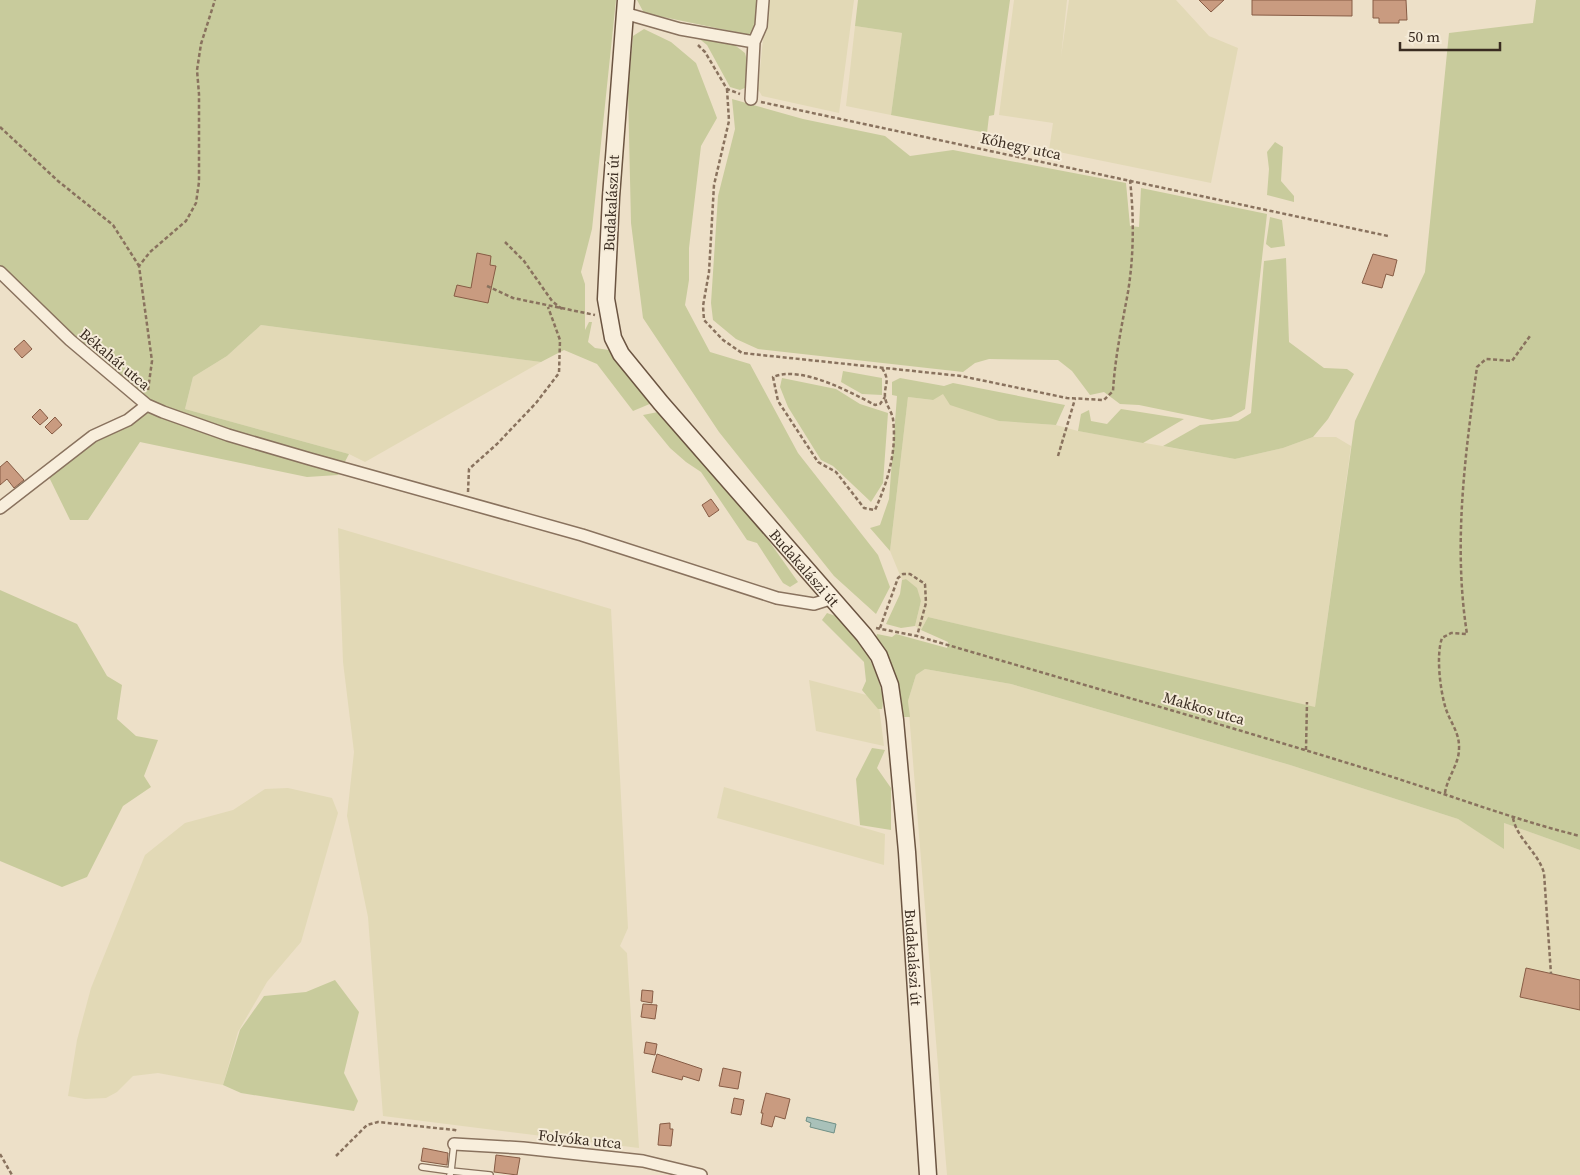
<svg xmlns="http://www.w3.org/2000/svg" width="1580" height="1175" viewBox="0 0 1580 1175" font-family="'Source Serif 4',serif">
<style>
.farmland{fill:#e2d9b6}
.green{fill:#c8cb9c}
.water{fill:#a9c1b9;stroke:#709086}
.building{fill:#c99b80;stroke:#875c45}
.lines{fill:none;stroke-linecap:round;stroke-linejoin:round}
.service-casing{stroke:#89725e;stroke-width:8}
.minor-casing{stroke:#89725e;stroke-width:14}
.secondary-casing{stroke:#6b5441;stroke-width:19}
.path{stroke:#89725e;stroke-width:2.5;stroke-dasharray:4 2.5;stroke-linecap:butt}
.service{stroke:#f8eedc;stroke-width:5.5}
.minor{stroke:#f8eedc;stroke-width:11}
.secondary{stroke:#f8eedc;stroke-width:16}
.labels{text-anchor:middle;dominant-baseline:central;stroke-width:4;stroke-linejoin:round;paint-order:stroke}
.street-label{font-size:15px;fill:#3a2c21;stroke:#f5ebd8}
</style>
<rect width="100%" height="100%" fill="#ede0c8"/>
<path class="farmland" d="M 767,0 L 854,0 L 839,113 L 762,96 L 758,89 Z
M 1014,0 L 1067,0 L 1061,57 L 1069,0 L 1176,0 L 1209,36 L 1238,48 L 1211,183 L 1049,150 L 1053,123 L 999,115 Z
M 855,26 L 902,33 L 891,115 L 846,106 Z
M 261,325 L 541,362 L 365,462 L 349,454 L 185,409 L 193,377 L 227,356 Z
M 943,393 L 999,421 L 1056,425 L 1078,431 L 1235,459 L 1283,448 L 1313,437 L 1336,437 L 1351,446 L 1315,708 L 928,617 L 921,630 L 915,626 L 921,601 L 906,579 L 902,580 L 890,551 L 908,397 L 932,400 Z
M 338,528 L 611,609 L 628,928 L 620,946 L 627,953 L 639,1148 L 383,1116 L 368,917 L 347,816 L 354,752 L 343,662 Z
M 925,669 L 1011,684 L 1290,765 L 1458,819 L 1504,848 L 1504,823 L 1580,850 L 1580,1175 L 947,1175 L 908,701 L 916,675 Z
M 809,680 L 878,698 L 884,746 L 816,731 Z
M 724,787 L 885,834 L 884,865 L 717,818 Z
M 288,788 L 332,798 L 338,813 L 301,942 L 267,982 L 238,1032 L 223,1085 L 158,1073 L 133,1076 L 117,1092 L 106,1098 L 85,1099 L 68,1096 L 77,1040 L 91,988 L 145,855 L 185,823 L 233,810 L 265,789 Z"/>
<path class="green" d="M 0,0 L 616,0 L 592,229 L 581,272 L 585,284 L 585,330 L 589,322 L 592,322 L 588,342 L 595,348 L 609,350 L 652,403 L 633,411 L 597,364 L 564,350 L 541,362 L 261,325 L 227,356 L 193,377 L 185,409 L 349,454 L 338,475 L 307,477 L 140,442 L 88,520 L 70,520 L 47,473 L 146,405 L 114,378 L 0,265 Z
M 637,0 L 758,0 L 756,31 L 750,35 L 644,13 Z
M 858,0 L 1010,0 L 994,115 L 989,116 L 987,133 L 891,115 L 902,33 L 855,26 Z
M 1536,0 L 1580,0 L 1580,850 L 1504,823 L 1504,849 L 1458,819 L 1290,765 L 1011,684 L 925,669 L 916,675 L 908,701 L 910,717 L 902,717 L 883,654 L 876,637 L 877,634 L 892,637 L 896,634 L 947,648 L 948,642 L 921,630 L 928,617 L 1315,707 L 1355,421 L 1425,272 L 1449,33 L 1533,23 Z
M 644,29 L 671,42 L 696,63 L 717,118 L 701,146 L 689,248 L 689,280 L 685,305 L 710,352 L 750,364 L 798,453 L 878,555 L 890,587 L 876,614 L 834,576 L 719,432 L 643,318 L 631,223 L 628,91 L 633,36 Z
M 697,37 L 732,43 L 745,53 L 748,65 L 747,87 L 740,90 L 730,87 L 707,45 Z
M 732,99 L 803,119 L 885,136 L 910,156 L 953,150 L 1126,183 L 1130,226 L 1139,227 L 1141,188 L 1267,214 L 1245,409 L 1231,417 L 1212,420 L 1139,405 L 1120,404 L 1104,392 L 1090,395 L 1072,371 L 1058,360 L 989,359 L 975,363 L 963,372 L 758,349 L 736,339 L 713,320 L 711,303 L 718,196 L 735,129 Z
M 1275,142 L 1283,147 L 1281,181 L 1294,196 L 1294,202 L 1267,195 L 1269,169 L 1267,152 Z
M 1270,217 L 1282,220 L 1285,246 L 1271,248 L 1266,244 Z
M 1286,258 L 1289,342 L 1324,368 L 1347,369 L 1354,374 L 1328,419 L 1313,437 L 1283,448 L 1235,459 L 1163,446 L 1200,425 L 1238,421 L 1251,413 L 1264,261 Z
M 843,371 L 882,378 L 882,395 L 862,394 L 841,382 Z
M 782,378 L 836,389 L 860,404 L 888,413 L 883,483 L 871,502 L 833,466 L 821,460 L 788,407 L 780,387 Z
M 900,378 L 944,386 L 953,383 L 1065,405 L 1056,425 L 999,421 L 950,405 L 943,394 L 933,400 L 908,397 L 890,551 L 870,528 L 880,525 L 889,499 L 897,396 L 892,395 L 892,382 Z
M 1121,409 L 1184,419 L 1143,443 L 1078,431 L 1081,414 L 1089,410 L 1091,421 L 1107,424 Z
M 658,412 L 764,534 L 798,582 L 790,587 L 783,583 L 757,543 L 747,540 L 701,472 L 686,462 L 670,448 L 643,415 Z
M 906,579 L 917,588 L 921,601 L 915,626 L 901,628 L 886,624 L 900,594 L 902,580 Z
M 0,590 L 77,624 L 107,676 L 122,685 L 117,719 L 136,736 L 158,740 L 144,776 L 151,787 L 123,806 L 87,877 L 62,887 L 0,861 Z
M 827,613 C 832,615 841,617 845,621 C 860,636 888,688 882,709 L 878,709 L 862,690 L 866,681 L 864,662 L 822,620 Z
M 872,748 L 885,750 L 877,768 L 891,788 L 891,830 L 860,825 L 856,779 Z
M 335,980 L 359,1012 L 344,1073 L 358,1101 L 354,1111 L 241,1093 L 223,1085 L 240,1030 L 264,996 L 306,992 Z"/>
<path class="water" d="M 807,1117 L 836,1124 L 834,1133 L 810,1127 L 811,1123 L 806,1121 Z"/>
<path class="building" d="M 1199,0 L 1224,0 L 1211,12 Z
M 1252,0 L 1352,0 L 1352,16 L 1252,15 Z
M 1373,0 L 1406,0 L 1407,20 L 1399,20 L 1399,23 L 1379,23 L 1379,18 L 1373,18 Z
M 477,253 L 491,256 L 490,265 L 496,266 L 488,303 L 454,296 L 457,285 L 471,288 Z
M 1373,254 L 1397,260 L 1393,276 L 1386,274 L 1382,288 L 1362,283 Z
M 24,340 L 32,349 L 22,358 L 14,349 Z
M 40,409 L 48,418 L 40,425 L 32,417 Z
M 55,417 L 62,425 L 52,434 L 45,427 Z
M 7,461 L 24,480 L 14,488 L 7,479 L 0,485 L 0,467 Z
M 711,499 L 719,510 L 709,517 L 702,505 Z
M 1526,968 L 1580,980 L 1580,1010 L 1520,997 Z
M 642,990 L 653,991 L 652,1003 L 641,1001 Z
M 643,1004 L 657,1005 L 655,1019 L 641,1017 Z
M 646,1042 L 657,1044 L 655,1055 L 644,1053 Z
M 657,1054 L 702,1069 L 699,1081 L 683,1076 L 682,1080 L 652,1072 Z
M 723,1068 L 741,1072 L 738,1089 L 719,1086 Z
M 766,1093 L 790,1099 L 785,1119 L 775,1116 L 772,1127 L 761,1124 L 763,1113 L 761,1113 Z
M 734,1098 L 744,1100 L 741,1115 L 731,1113 Z
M 670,1123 L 670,1129 L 673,1129 L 671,1146 L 658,1145 L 660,1124 Z
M 423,1148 L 448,1153 L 447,1165 L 421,1161 Z
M 496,1155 L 520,1158 L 517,1175 L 494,1172 Z"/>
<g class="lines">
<g class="service-casing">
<path id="service" d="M 454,1144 L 451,1171 L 490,1175
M 422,1167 L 451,1171 L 450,1175"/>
</g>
<g class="minor-casing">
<path id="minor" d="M 624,13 L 680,29 L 754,42 L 761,26 L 763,0
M 751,99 L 754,42
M 0,272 L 70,340 L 147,405 L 163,412 L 228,435 L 310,459 L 582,535 L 777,598 L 814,604 L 833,598
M 0,508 L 93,436 L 128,420 L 147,405
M 454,1144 L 523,1148 L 643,1161 L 701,1175"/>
</g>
<g class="secondary-casing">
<g id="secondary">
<path id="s1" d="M 626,0 L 611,197 L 606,299 L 613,338 L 621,354 L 661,403 L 864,635 L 879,656 L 890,685 L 895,720 L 907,852 L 928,1175"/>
</g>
</g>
<path class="path" d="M 698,45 L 705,52 L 727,89 L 740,94
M 727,89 L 729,121 L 714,185 L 709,272 L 703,306 L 704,320 L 723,340 L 742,353 L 961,376 L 1067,398 L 1104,400 L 1113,391 C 1115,357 1122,325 1128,292 C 1134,255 1134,216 1130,180
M 761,102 L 1388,236
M 0,127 L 58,181 L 113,225 L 139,266
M 505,242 L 524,261 L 552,301 L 562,309
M 487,286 L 513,298 L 595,315
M 882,368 C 891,382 884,384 885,397 C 886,405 892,412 893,419 C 897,451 888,481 875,510 L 864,508 L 836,472 L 818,462 L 778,401 L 773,377 C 801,365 850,392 875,405 L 880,404 L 885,397
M 148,390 L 152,361 L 139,266 L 150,252 L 186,221 L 196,203 L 199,182 L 199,94 L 197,70 L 201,44 L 215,0
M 1058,456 L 1075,399
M 468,492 L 469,469 L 497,444 L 536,403 L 559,373 L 560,340 L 548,307
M 876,628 L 917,636 C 1067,680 1218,723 1367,769 C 1439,791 1508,818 1580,836
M 880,628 L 898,578 L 903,574 L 910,574 L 925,584 L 926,603 L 917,636
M 1306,750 L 1307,702
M 1445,793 C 1447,778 1459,764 1459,749 C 1460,732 1449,721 1445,706 C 1440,688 1436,655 1442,638 L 1451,633 L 1467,634 C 1453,545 1465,456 1477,367 L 1486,359 L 1512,361 L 1530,336
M 1513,818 C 1517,839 1538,852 1544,873 L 1551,974
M 0,1154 L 12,1175
M 336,1156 L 367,1125 L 378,1122 L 455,1130 L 458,1132"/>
<use href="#service" class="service"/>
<use href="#minor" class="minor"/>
<use href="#secondary" class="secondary"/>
</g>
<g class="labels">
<g class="street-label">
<text transform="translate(1021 146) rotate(12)">Kőhegy utca</text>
<text transform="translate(611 203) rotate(-87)">Budakalászi út</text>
<text transform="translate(115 359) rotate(40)">Békahát utca</text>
<text stroke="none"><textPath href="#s1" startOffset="639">Budakalászi út</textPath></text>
<text transform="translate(1204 708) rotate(16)">Makkos utca</text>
<text stroke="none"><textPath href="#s1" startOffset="1059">Budakalászi út</textPath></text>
<text transform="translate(580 1139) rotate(6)">Folyóka utca</text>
</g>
</g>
<path d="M1400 42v8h100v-8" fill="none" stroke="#3a2c21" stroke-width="2.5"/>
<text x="1408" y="42" font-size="15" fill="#3a2c21" stroke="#f5ebd8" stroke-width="4" paint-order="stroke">50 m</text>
</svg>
